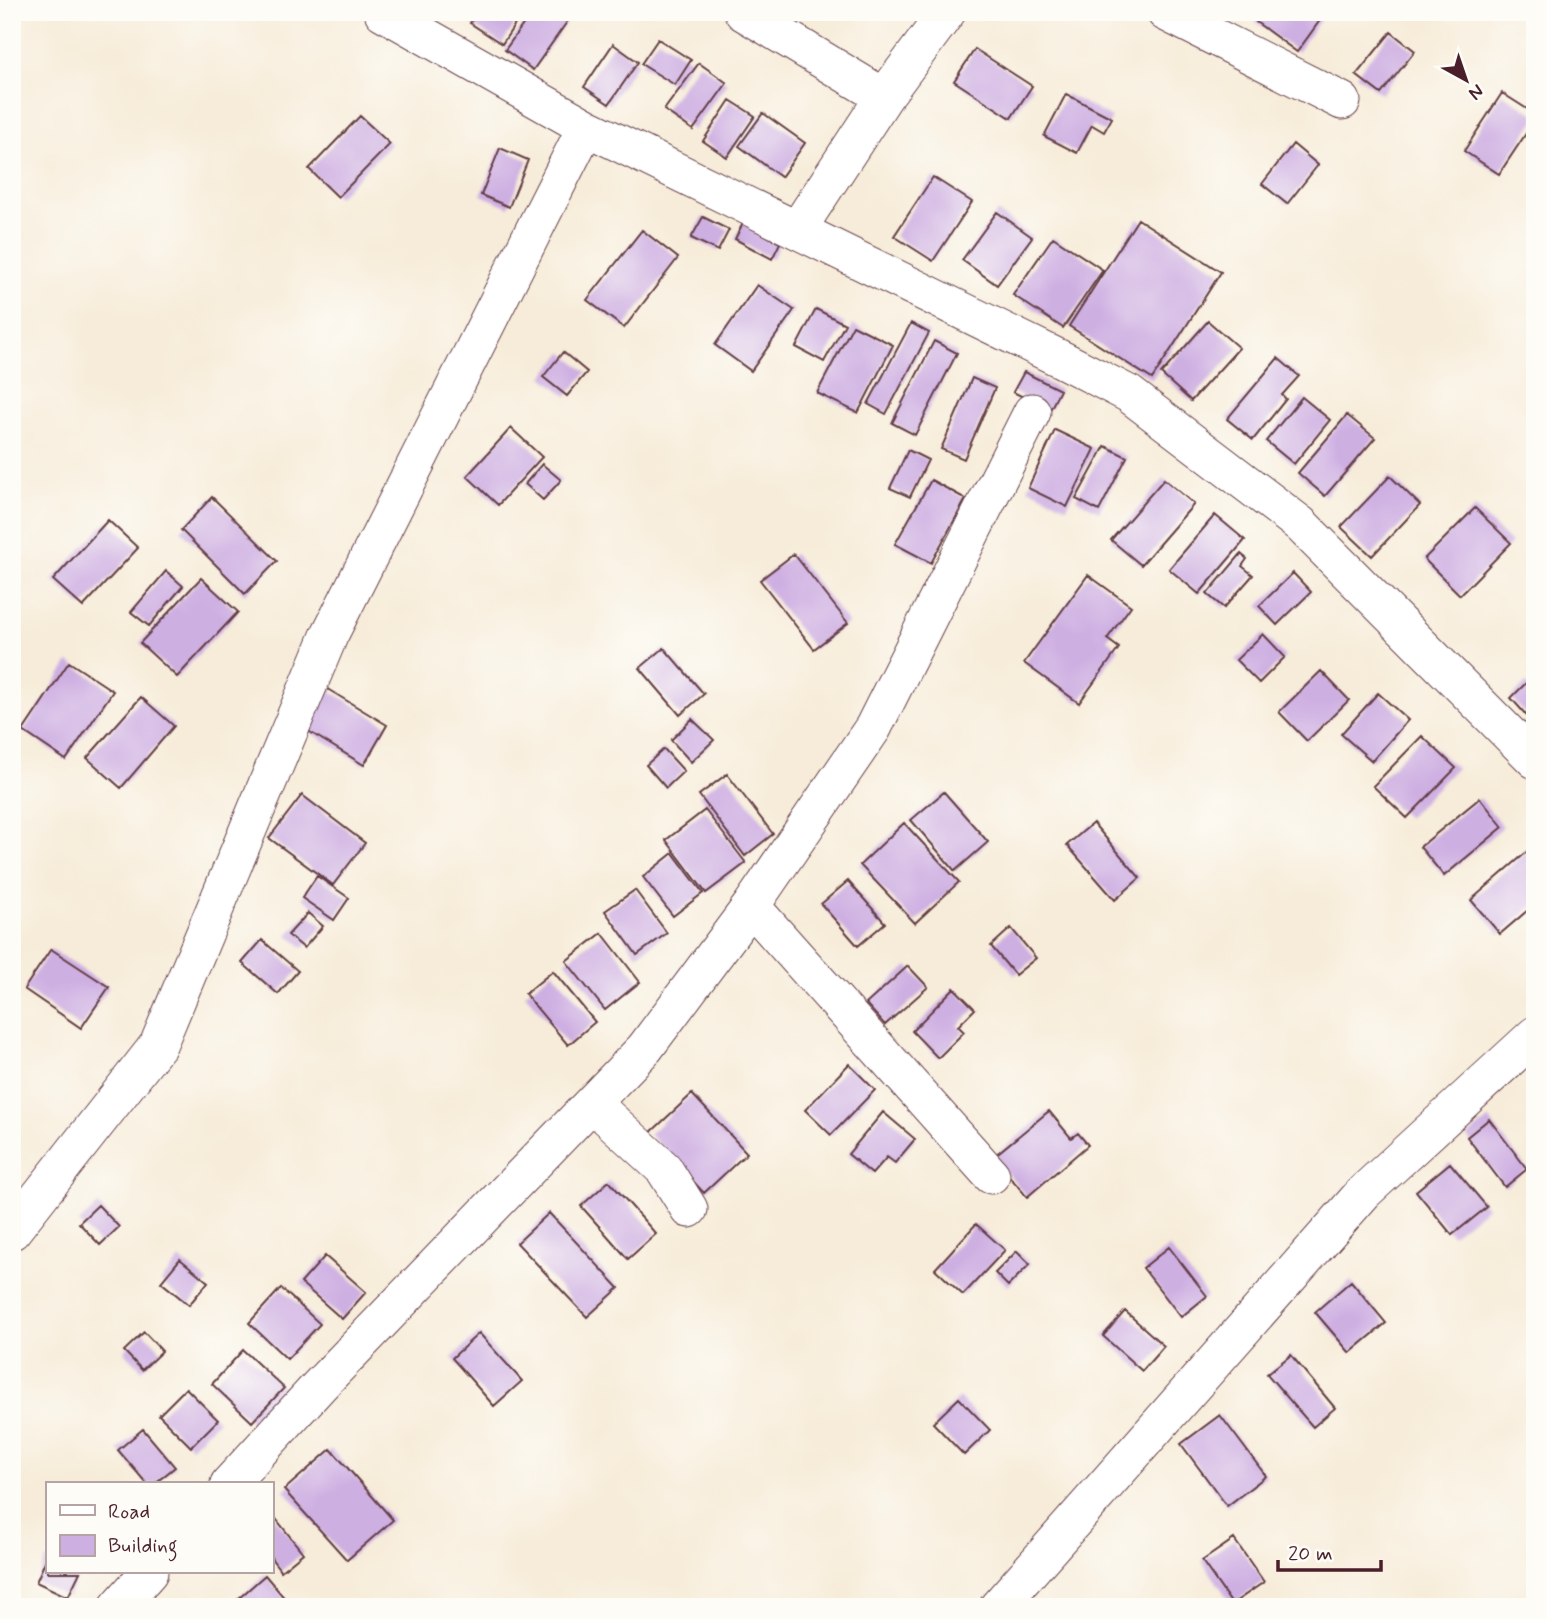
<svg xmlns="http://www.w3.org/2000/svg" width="1547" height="1619" viewBox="0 0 1547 1619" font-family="Mynerve,sans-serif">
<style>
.building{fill:#ceafe2}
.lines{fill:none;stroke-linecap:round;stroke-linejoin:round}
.minor-casing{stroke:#643e45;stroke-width:39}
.minor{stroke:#fff;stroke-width:37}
</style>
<rect width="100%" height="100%" fill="#fdfcf7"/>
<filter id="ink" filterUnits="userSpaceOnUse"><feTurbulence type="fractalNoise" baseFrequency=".0143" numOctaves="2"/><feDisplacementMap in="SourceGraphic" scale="14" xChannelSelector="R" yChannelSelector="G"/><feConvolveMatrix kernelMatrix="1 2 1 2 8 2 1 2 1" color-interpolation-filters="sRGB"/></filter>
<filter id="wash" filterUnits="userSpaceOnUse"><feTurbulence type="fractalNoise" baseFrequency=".00686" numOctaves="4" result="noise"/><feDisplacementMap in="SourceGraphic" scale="28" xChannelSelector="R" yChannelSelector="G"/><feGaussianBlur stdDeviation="1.57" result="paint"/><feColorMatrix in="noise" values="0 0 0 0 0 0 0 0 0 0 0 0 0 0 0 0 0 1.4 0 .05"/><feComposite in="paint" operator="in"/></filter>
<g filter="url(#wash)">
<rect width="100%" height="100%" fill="#f7ecd9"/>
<g id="blocks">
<path class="building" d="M 478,12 L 523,12 L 502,44 L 470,23 Z
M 532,12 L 574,12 L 533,70 L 505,50 Z
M 1264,12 L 1326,12 L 1297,52 L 1256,22 Z
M 1391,32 L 1415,51 L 1381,94 L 1356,75 Z
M 658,39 L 691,60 L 675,85 L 641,64 Z
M 613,44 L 638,62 L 609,104 L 584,87 Z
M 975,49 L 1032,86 L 1011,118 L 954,81 Z
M 699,63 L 727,83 L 693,130 L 664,110 Z
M 1502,93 L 1535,114 L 1535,120 L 1499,174 L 1464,151 Z
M 1066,94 L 1112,118 L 1104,132 L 1092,125 L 1077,153 L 1044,136 Z
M 730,100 L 755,116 L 727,157 L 703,141 Z
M 763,113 L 805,143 L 781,177 L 739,146 Z
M 360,116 L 390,144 L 338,197 L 309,169 Z
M 1293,144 L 1318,165 L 1287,204 L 1262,184 Z
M 500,148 L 528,160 L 509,207 L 481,195 Z
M 933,177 L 972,202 L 933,261 L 894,236 Z
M 997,212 L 1032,237 L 997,285 L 962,260 Z
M 703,217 L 729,230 L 718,251 L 691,238 Z
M 1138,219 L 1221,272 L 1152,379 L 1069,326 Z
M 743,223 L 780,243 L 772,259 L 735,239 Z
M 642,230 L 678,258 L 624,328 L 587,300 Z
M 1053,237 L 1103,270 L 1063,328 L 1013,295 Z
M 757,285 L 794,310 L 751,371 L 715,345 Z
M 816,309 L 845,324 L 824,362 L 796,347 Z
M 1208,321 L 1239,348 L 1191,401 L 1161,374 Z
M 911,323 L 929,333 L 886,414 L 868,404 Z
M 853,325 L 893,345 L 858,413 L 817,393 Z
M 934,341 L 957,353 L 915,435 L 892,423 Z
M 563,352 L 587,372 L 567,396 L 543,377 Z
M 1278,358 L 1299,376 L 1282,395 L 1286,399 L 1253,440 L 1227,419 Z
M 1024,372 L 1060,390 L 1050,410 L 1013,392 Z
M 972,378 L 995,388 L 964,459 L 941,449 Z
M 1302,397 L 1330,420 L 1294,464 L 1266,441 Z
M 1347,415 L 1375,438 L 1325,496 L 1298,473 Z
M 511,428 L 542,457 L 498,505 L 467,476 Z
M 1055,430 L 1095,449 L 1067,507 L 1028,488 Z
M 1105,446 L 1127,457 L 1099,511 L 1076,499 Z
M 908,450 L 928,460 L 910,497 L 890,488 Z
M 542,464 L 561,480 L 543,500 L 525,484 Z
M 1390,476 L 1420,505 L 1372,556 L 1341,527 Z
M 1164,479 L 1194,504 L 1141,565 L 1111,540 Z
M 931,480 L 966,499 L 931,563 L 895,544 Z
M 212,497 L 277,561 L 245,594 L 181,530 Z
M 1475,508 L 1511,543 L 1460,595 L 1424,559 Z
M 1215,515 L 1245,540 L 1199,594 L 1169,569 Z
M 108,520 L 138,548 L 83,607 L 53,580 Z
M 794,554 L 848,623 L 814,649 L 760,580 Z
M 1241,554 L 1247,559 L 1242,566 L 1253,575 L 1224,608 L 1207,594 Z
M 166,571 L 183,586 L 149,626 L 131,612 Z
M 1293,573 L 1311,592 L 1277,625 L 1259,606 Z
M 1088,575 L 1131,606 L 1107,639 L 1119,648 L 1079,703 L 1024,663 Z
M 201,578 L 238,612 L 177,677 L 140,643 Z
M 1263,634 L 1285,657 L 1259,683 L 1236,660 Z
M 664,648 L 704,694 L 680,715 L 640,668 Z
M 69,662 L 113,691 L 66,760 L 23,731 Z
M 1321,671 L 1349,700 L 1307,741 L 1279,712 Z
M 1526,683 L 1535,693 L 1535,725 L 1511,698 Z
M 324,687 L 387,725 L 364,765 L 300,726 Z
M 1378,693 L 1408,720 L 1372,761 L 1341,734 Z
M 141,697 L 174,726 L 121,788 L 87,758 Z
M 692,719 L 714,740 L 691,762 L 671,740 Z
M 1422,736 L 1456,768 L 1407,818 L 1373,786 Z
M 664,749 L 684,771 L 666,788 L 646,765 Z
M 727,774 L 773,834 L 745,856 L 699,795 Z
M 944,792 L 988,842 L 955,871 L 911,820 Z
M 302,795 L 365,843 L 333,885 L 269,838 Z
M 1480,798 L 1503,827 L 1444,876 L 1420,847 Z
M 705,810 L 746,863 L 706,893 L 666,840 Z
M 904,823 L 959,882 L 915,923 L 860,865 Z
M 1093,823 L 1140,878 L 1115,900 L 1067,845 Z
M 1528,851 L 1535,859 L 1535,904 L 1500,934 L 1471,900 Z
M 673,853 L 703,893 L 673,916 L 643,877 Z
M 317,876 L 349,898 L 334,920 L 302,898 Z
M 848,881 L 885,923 L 858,946 L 821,904 Z
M 635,890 L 667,933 L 637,955 L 605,911 Z
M 308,913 L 323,926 L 304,948 L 288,935 Z
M 1011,928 L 1036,958 L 1015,975 L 991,946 Z
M 602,933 L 640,982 L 605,1010 L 566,961 Z
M 262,940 L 298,971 L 278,994 L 242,963 Z
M 51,949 L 109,987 L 81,1028 L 24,989 Z
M 908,966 L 928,987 L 885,1025 L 866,1004 Z
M 553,971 L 595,1022 L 568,1045 L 525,994 Z
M 954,988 L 975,1009 L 958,1026 L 964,1032 L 938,1058 L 912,1031 Z
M 849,1064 L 875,1090 L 831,1135 L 805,1110 Z
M 692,1094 L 747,1153 L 704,1193 L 649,1134 Z
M 1049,1111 L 1071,1138 L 1078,1133 L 1088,1145 L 1027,1197 L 993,1157 Z
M 883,1112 L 915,1139 L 895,1163 L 887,1157 L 872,1174 L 848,1154 Z
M 1489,1119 L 1527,1169 L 1505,1187 L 1467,1137 Z
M 1450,1163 L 1487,1207 L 1452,1235 L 1416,1191 Z
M 609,1181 L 656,1234 L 628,1259 L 581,1206 Z
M 98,1205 L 119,1227 L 100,1245 L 79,1223 Z
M 549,1213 L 619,1288 L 587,1317 L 517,1243 Z
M 976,1224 L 1005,1250 L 963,1295 L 935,1269 Z
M 1169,1247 L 1207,1296 L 1181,1317 L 1143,1268 Z
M 1017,1251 L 1030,1264 L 1008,1286 L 995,1273 Z
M 325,1256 L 366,1292 L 342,1319 L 301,1283 Z
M 180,1259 L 208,1282 L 189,1305 L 161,1282 Z
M 1351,1281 L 1386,1323 L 1350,1353 L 1315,1312 Z
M 281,1288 L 320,1324 L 287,1359 L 249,1323 Z
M 1125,1311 L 1164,1346 L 1142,1371 L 1103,1336 Z
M 144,1332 L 162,1351 L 142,1370 L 124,1351 Z
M 479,1333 L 522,1381 L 494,1406 L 452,1358 Z
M 243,1350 L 284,1388 L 252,1422 L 212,1384 Z
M 1291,1355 L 1335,1408 L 1313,1427 L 1267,1374 Z
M 186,1388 L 218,1420 L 191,1447 L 159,1415 Z
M 959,1398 L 990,1430 L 964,1455 L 933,1423 Z
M 1220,1415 L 1266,1476 L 1227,1506 L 1181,1444 Z
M 143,1429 L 175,1467 L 154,1484 L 147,1484 L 118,1450 Z
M 331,1449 L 393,1520 L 347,1560 L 284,1490 Z
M 273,1515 L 303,1553 L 281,1571 L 271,1558 L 271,1516 Z
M 1234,1539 L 1264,1582 L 1232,1604 L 1202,1561 Z
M 47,1557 L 47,1572 L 80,1572 L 68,1597 L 36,1582 Z
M 265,1575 L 292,1607 L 229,1607 Z"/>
</g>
</g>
<g filter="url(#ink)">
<use href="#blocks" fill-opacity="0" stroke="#643e45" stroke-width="2"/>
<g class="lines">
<g class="minor-casing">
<path id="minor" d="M 383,12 L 586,127 L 1063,360 L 1129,394 L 1300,524 L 1535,760
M 743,12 L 884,97
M 1165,12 L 1342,101
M 797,230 L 884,97 L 947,12
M 751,906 L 991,1175
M 592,1103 L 664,1169 L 689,1209
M 12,1231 L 158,1045 L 329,636 L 586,127
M 229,1484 L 319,1386 L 645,1048 L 751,906 L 873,728 L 1032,412
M 118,1607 L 149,1572
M 998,1607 L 1364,1192 L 1535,1035"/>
</g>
<use href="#minor" class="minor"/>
</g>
</g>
<rect width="1547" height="1619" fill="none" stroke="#fdfcf7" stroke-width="42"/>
<rect x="46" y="1482" width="228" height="91" fill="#fdfcf7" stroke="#b5a4a5" stroke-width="2"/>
<rect x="60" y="1505" width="35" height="10" fill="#ffffff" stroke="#b5a4a5" stroke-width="2"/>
<text x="108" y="1518" font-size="21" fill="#4a1f2b">Road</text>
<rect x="60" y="1535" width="35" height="21" fill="#ceafe2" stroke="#b5a4a5" stroke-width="2"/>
<text x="108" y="1552" font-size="21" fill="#4a1f2b">Building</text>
<g transform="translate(1466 80) rotate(140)" stroke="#fdfcf7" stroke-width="5" paint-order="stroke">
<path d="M0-5L12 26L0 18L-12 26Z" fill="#4a1f2b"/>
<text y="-10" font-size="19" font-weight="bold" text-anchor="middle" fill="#4a1f2b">N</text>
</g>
<path d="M1278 1560v10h103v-10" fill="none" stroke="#4a1f2b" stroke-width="3.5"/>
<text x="1288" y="1560" font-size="21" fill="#4a1f2b" stroke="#fdfcf7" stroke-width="5" paint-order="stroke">20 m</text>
</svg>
